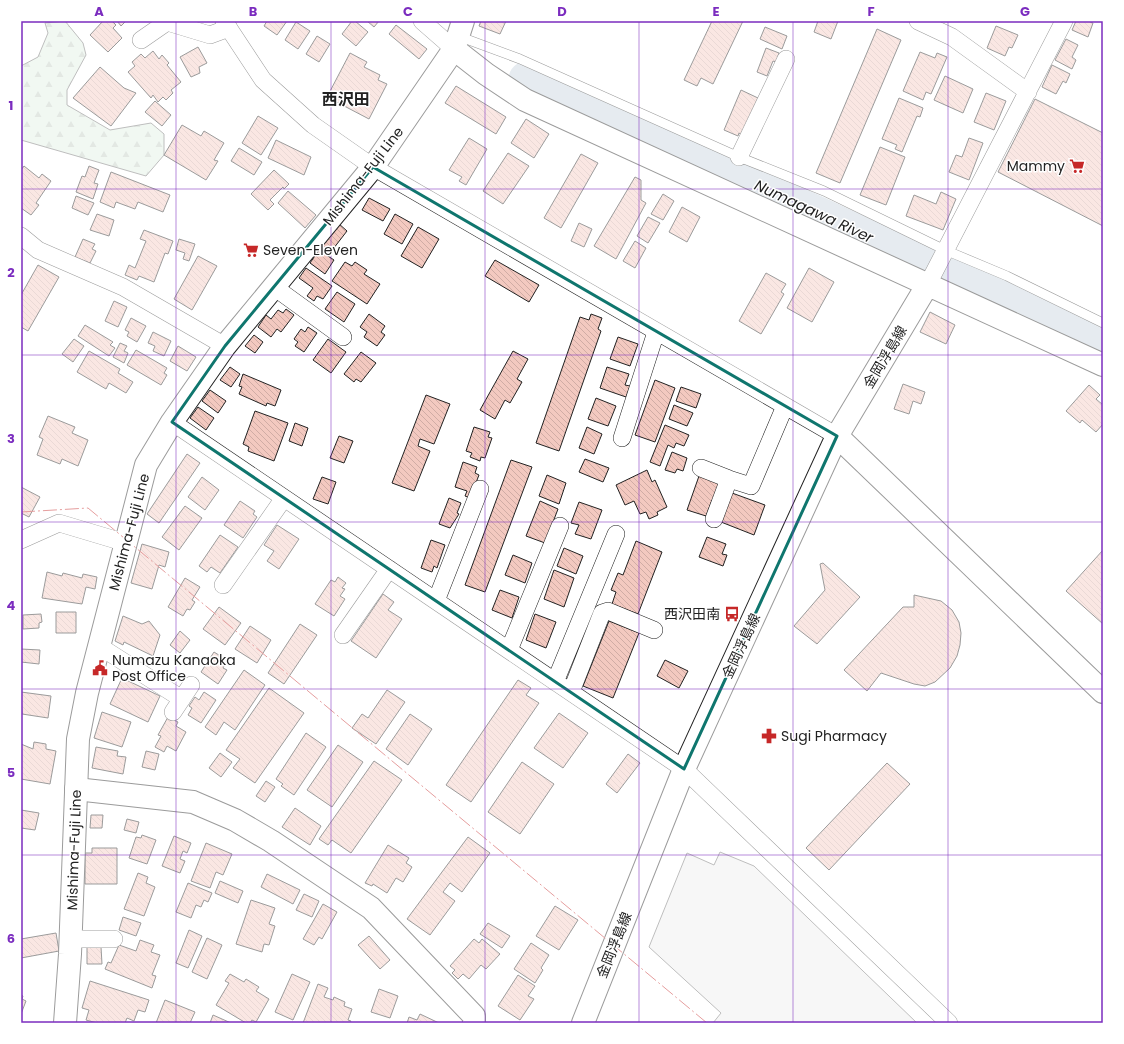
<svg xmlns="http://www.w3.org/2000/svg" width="1124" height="1044" viewBox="0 0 1124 1044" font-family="Poppins,'Noto Sans JP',sans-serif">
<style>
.forest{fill:url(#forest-firs);stroke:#6f6f6f}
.parking{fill:#ededed;stroke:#6f6f6f}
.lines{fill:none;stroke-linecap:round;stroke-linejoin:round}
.river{stroke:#c7d3dd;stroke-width:35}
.building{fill:url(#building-back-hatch);stroke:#222}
.service-casing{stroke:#222;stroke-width:10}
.minor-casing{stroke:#222;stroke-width:18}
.tertiary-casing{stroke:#222;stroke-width:24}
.primary-casing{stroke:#222;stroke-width:24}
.service{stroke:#fff;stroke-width:9}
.minor{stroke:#fff;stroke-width:17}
.tertiary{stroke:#fff;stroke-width:22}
.primary{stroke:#fff;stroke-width:22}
.power{stroke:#c62828;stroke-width:1;stroke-dasharray:14 3 2 3;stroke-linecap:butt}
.marked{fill:none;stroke:#0f766e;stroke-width:3;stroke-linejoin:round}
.grid{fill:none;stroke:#7b2cbf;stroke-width:1;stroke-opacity:0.55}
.labels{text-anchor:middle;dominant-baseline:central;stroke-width:3;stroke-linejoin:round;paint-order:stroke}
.poi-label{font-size:14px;fill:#222;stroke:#fff;text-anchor:start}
.street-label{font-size:14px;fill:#222;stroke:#fff}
.water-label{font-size:15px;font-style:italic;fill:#222;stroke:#fff}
.quarter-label{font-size:16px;font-weight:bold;fill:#222;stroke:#fff}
.neatline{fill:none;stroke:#7b2cbf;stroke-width:1.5}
.grid-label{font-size:13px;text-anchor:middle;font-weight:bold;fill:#7b2cbf}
</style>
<defs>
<pattern id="forest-firs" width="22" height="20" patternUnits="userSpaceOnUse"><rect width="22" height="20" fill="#e0efe3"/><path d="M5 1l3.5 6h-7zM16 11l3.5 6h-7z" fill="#c0cdc2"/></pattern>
<pattern id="building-back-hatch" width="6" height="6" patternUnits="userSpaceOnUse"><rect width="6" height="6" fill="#f3c9c0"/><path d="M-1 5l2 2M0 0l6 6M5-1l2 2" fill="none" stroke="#d0aca5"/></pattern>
</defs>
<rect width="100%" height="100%" fill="#fff"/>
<path class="forest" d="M 65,21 L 83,43 L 86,55 L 67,90 L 67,105 L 110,130 L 151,123 L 164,134 L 164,155 L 146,176 L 21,140 L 21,66 L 38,57 L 48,33 L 45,23 Z"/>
<path class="parking" d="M 720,852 L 754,866 L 917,1023 L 713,1023 L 721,1013 L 649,947 L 687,853 L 714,865 Z"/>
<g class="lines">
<path class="river" d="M 526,79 L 957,278 L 1103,343"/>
</g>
<path class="building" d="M 103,21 L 112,21 L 116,25 L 113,28 L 122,38 L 108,52 L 90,35 Z
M 117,21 L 126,21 L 121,26 Z
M 267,21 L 287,21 L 277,35 L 264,26 Z
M 352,21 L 355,21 L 368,32 L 356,46 L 342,34 Z
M 367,21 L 379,21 L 374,27 Z
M 481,21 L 506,21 L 500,34 L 479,26 Z
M 712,21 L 743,21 L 713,84 L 701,78 L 697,86 L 684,80 Z
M 818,21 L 838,21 L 831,39 L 814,32 Z
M 1076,21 L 1088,21 L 1093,23 L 1088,37 L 1072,30 Z
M 296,22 L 310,31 L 298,49 L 285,40 Z
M 396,25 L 427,49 L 419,59 L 389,34 Z
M 996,26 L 1018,35 L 1012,48 L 1009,47 L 1005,56 L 987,48 Z
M 765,27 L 787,36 L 782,49 L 760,39 Z
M 877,29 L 901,40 L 840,183 L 816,173 Z
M 317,36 L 330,44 L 319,62 L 306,54 Z
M 1066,39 L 1078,45 L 1072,57 L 1076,60 L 1072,69 L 1055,60 Z
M 198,47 L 207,63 L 199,67 L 200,73 L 191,77 L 180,57 Z
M 766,48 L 779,53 L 776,62 L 773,61 L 767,76 L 757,72 Z
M 153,51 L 159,59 L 162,55 L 169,63 L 167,65 L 181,82 L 171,90 L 173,93 L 166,100 L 163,97 L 158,102 L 153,95 L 151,98 L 128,72 L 135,66 L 132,62 L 141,54 L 145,58 Z
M 920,52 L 935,58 L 937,53 L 947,57 L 931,94 L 926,92 L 923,100 L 903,91 Z
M 350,53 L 367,62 L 364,67 L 380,75 L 378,80 L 387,84 L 369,119 L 327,97 Z
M 1052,65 L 1070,74 L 1066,83 L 1063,81 L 1056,94 L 1042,87 Z
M 100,67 L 124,88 L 136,93 L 111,126 L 73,98 Z
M 945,76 L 973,89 L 963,113 L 934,100 Z
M 456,86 L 506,117 L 496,134 L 445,103 Z
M 741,90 L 758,98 L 742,135 L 739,133 L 738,136 L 724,130 Z
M 986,93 L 1006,101 L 994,130 L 974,122 Z
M 899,98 L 923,108 L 920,117 L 917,116 L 902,152 L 895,149 L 897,145 L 882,139 Z
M 1035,99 L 1103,133 L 1103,226 L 998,172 Z
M 155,101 L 171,115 L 162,126 L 145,112 Z
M 258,116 L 278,128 L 261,155 L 242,143 Z
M 526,119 L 549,134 L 534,158 L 511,143 Z
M 182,125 L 201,136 L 204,131 L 224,143 L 214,160 L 218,161 L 206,180 L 164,155 Z
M 469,138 L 487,149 L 466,185 L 459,181 L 462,177 L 449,170 Z
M 969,138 L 983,143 L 969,180 L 949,172 L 956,155 L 962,157 Z
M 276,140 L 311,157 L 304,175 L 268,158 Z
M 880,147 L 905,157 L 886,205 L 860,195 Z
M 239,148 L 262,162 L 254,175 L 231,161 Z
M 508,153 L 529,166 L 503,204 L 483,191 Z
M 581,154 L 598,163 L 561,228 L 544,218 Z
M 24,166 L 39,178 L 42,174 L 51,181 L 36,203 L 39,205 L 31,215 L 21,208 L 21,170 Z
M 89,166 L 99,170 L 94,183 L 98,184 L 93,199 L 76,192 L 82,176 L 85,177 Z
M 274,170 L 289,184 L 284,189 L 283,187 L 270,200 L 274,204 L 268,210 L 251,194 Z
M 111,172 L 170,195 L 163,212 L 138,202 L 135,209 L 116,202 L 114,208 L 100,202 Z
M 635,177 L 641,180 L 641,200 L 646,203 L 616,259 L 594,246 Z
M 288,191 L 316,215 L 305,228 L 278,203 Z
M 941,192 L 956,199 L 943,230 L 906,216 L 914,195 L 936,204 Z
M 663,194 L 674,201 L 663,220 L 651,214 Z
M 76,196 L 94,203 L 88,215 L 72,208 Z
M 369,198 L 390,209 L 383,221 L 362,210 Z
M 682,207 L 700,217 L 687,242 L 669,232 Z
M 97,214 L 114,220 L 109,236 L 90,230 Z
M 395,214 L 413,224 L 402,244 L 384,234 Z
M 648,217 L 660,223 L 648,243 L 637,236 Z
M 338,223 L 347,231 L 330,253 L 320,245 Z
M 579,223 L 592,229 L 584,247 L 571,241 Z
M 418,227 L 439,239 L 422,268 L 401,256 Z
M 144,230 L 173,241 L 168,254 L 165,253 L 154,282 L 139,276 L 137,280 L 125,275 L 129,265 L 135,268 L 146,241 L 140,239 Z
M 83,239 L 95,244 L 92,249 L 96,251 L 90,263 L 75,257 Z
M 179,239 L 195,244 L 189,261 L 183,259 L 185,253 L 176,250 Z
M 635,241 L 646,248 L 635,268 L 623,261 Z
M 319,250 L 334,260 L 325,274 L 310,263 Z
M 198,256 L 217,266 L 192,310 L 174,299 Z
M 495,260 L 539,285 L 529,302 L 485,276 Z
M 345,262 L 352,266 L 355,262 L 367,270 L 364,274 L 380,284 L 367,304 L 332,281 Z
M 38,265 L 59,277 L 28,331 L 21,327 L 21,295 Z
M 306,268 L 332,286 L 323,299 L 317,296 L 314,301 L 307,296 L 313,288 L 299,278 Z
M 809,268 L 834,282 L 812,322 L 787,308 Z
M 766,273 L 786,284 L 781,292 L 784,294 L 761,334 L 739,321 Z
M 337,292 L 355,304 L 344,322 L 325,309 Z
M 114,301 L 127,307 L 118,327 L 105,321 Z
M 286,309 L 294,315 L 281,332 L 277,329 L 271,337 L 258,327 L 266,315 L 271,319 L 278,310 L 283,313 Z
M 930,312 L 955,325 L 946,344 L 920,332 Z
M 369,314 L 385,326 L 381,332 L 385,335 L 377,346 L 364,337 L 367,332 L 360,327 Z
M 591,314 L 602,318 L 598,329 L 601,331 L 559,451 L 536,443 L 580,317 L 589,320 Z
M 131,318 L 146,326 L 137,342 L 127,336 L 129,332 L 125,330 Z
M 85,325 L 113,342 L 110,345 L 115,348 L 109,356 L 78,336 Z
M 308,327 L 317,333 L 304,352 L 295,346 L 298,342 L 294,339 L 301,329 L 305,332 Z
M 153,332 L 171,341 L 164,356 L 153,351 L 155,346 L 148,343 Z
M 254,335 L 263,342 L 255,353 L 245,346 Z
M 618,337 L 638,344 L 630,366 L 610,359 Z
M 74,339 L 84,346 L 73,362 L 62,354 Z
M 328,339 L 346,352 L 331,373 L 313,360 Z
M 120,343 L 127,346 L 124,351 L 128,353 L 124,363 L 113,357 Z
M 178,346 L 196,357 L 187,371 L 170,361 Z
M 136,350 L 167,368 L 164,373 L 167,375 L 161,385 L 127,365 Z
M 89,351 L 120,369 L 118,373 L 133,382 L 126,393 L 109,383 L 106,389 L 77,372 Z
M 513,351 L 528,359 L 517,379 L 522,382 L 510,403 L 505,400 L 495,419 L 480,410 Z
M 361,352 L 376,363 L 361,382 L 356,379 L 354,382 L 344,374 Z
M 230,367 L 240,374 L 231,387 L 220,380 Z
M 607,367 L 629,374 L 625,385 L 630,386 L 626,397 L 600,388 Z
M 243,374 L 281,390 L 275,406 L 267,403 L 266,406 L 239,394 L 242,387 L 239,386 Z
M 655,380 L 675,388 L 655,442 L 635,435 Z
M 903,384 L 925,392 L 921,404 L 913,401 L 909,414 L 894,409 Z
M 1089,385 L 1100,395 L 1096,399 L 1103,405 L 1103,424 L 1096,432 L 1082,420 L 1080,423 L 1066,411 Z
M 681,387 L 701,394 L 696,408 L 676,401 Z
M 210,390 L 226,401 L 218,413 L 202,401 Z
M 426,395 L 450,404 L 434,444 L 420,439 L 418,446 L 430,451 L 414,491 L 392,483 Z
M 596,398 L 616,406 L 608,426 L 588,419 Z
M 674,405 L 693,413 L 687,426 L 669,419 Z
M 198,407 L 214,418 L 206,430 L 190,418 Z
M 255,411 L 288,423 L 274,461 L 248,451 L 249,447 L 243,444 Z
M 48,416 L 75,427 L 72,433 L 88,440 L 78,466 L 62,459 L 60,464 L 37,455 L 43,439 L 39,437 Z
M 295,423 L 308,428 L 302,446 L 289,441 Z
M 665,425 L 689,435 L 684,446 L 676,443 L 674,448 L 668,445 L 660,466 L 650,462 Z
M 474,427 L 490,432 L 488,437 L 492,438 L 485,458 L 481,457 L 480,461 L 470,457 L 472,453 L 466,451 Z
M 587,427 L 602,434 L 594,454 L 579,448 Z
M 339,436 L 353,441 L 344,463 L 330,458 Z
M 672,452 L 687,458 L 683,471 L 677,469 L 675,473 L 665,470 Z
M 187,454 L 200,463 L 159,523 L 147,514 Z
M 585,459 L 609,468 L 603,482 L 579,472 Z
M 511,460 L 532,467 L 485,592 L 465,585 Z
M 463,462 L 477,467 L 475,473 L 479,475 L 470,498 L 465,496 L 467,491 L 455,487 Z
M 647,470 L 652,482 L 655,480 L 667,507 L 657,512 L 658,515 L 649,519 L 646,512 L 640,514 L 634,501 L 625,505 L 616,485 Z
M 547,475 L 566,483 L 559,504 L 539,496 Z
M 699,476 L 721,484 L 715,501 L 712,500 L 706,516 L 687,510 Z
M 202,477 L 219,490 L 205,510 L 188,497 Z
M 322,477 L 336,482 L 328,504 L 313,499 Z
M 21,487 L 40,497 L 29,517 L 21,513 Z
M 732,493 L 765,505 L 754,535 L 721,522 Z
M 449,498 L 461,503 L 457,513 L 459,514 L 450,528 L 439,524 Z
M 240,501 L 255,511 L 253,514 L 257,517 L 243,538 L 224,525 Z
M 540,501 L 558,509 L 545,543 L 526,536 Z
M 579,502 L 602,510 L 591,539 L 575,534 L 579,525 L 571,523 Z
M 185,506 L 202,518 L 179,550 L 162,537 Z
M 277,525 L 299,539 L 279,569 L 267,561 L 274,551 L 264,545 Z
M 220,535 L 238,547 L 220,573 L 211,567 L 207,572 L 199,566 Z
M 707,537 L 726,544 L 722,554 L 727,555 L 723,566 L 699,557 Z
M 431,540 L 445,545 L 437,568 L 434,566 L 432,572 L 421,568 Z
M 636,541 L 662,552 L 638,614 L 612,604 L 616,592 L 611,590 L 618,573 L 623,575 Z
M 142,544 L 169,552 L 165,567 L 159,565 L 152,589 L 131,583 Z
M 564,548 L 583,556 L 576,574 L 557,566 Z
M 1103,550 L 1103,624 L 1066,591 Z
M 513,555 L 532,563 L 525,583 L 505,575 Z
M 823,563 L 860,597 L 817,644 L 794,626 L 825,590 L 820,564 Z
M 554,570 L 574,578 L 564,607 L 544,599 Z
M 47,572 L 62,576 L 63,573 L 82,578 L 83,574 L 97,577 L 95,589 L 86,587 L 82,604 L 42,598 Z
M 338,577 L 346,583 L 342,588 L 345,589 L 340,596 L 345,599 L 334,616 L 315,604 L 331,580 L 335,582 Z
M 185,578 L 200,587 L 192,600 L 195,602 L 190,610 L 187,609 L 183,616 L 168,607 Z
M 500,590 L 519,597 L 512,618 L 492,610 Z
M 383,594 L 394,602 L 388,610 L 402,619 L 376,658 L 351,641 Z
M 914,595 L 941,601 L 952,610 L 959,622 L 961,633 L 960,645 L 957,656 L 950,668 L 935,682 L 925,686 L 914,684 L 881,673 L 867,691 L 844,670 L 903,607 L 914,607 Z
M 219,607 L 241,623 L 225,645 L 203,629 Z
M 56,612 L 76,612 L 76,633 L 56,633 Z
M 41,614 L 42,622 L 39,623 L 39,628 L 23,629 L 23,615 Z
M 535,614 L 556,622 L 546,648 L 526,640 Z
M 123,616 L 142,624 L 149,621 L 160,635 L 153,656 L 124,642 L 123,645 L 115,641 Z
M 609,621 L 639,633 L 613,698 L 583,686 Z
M 300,624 L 317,635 L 284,684 L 268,673 Z
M 250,626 L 271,640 L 257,663 L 235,649 Z
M 180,631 L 190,640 L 180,653 L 170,645 Z
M 21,649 L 40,650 L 39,664 L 21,662 Z
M 214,652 L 222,657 L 220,660 L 225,664 L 223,668 L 227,670 L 218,684 L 201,672 Z
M 665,660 L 688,671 L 679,688 L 657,676 Z
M 244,670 L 265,685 L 235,730 L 224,722 L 216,735 L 205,727 Z
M 122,678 L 160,696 L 148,722 L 110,704 Z
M 518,680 L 531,688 L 526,695 L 539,703 L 471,802 L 446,785 Z
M 269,688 L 304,713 L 255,783 L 233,768 L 240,759 L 226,750 Z
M 387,690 L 405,702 L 376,744 L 352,728 L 362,714 L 368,718 Z
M 21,692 L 51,696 L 48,718 L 22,714 Z
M 204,692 L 216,700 L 201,723 L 188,715 L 192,708 L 189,706 L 195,697 L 199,700 Z
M 102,712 L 131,722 L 122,747 L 94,738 Z
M 559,713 L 588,733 L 563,768 L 534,748 Z
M 410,714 L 432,729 L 408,765 L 386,749 Z
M 168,717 L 178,722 L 176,726 L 186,732 L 176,751 L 167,746 L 164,752 L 155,747 L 161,736 L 158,735 Z
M 306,733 L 326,747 L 294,795 L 281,786 L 283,784 L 276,779 Z
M 34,742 L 46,744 L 46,749 L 56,751 L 50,784 L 21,779 L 21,744 L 33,749 Z
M 338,745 L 363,762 L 332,807 L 307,790 Z
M 96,747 L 118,751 L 117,756 L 126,757 L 123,774 L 92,768 Z
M 146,751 L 159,754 L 155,770 L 142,767 Z
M 220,753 L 232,762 L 221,777 L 209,768 Z
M 628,754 L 640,763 L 617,793 L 606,784 Z
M 374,761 L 402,780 L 351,853 L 332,840 L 328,845 L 319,839 Z
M 522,762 L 554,784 L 520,834 L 488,812 Z
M 887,763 L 910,784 L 829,870 L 806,848 Z
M 266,781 L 275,787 L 265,802 L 256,796 Z
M 295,808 L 321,826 L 310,845 L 282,827 Z
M 21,810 L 39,813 L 35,830 L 21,828 Z
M 91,815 L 103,815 L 102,828 L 90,828 Z
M 127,819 L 139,822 L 136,833 L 124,830 Z
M 142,835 L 156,840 L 147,864 L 129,858 L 136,837 L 141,838 Z
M 174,836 L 191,843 L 187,853 L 183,851 L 180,859 L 185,861 L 180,873 L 162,866 Z
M 468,837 L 490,853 L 462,892 L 450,883 L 443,892 L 455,901 L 430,935 L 407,919 Z
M 206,843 L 232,854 L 223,875 L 216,872 L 210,888 L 191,881 Z
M 388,845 L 409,858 L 406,863 L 412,867 L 403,882 L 396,878 L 387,893 L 373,884 L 372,886 L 365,883 Z
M 92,848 L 117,848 L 117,884 L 85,884 L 85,853 L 92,853 Z
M 138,873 L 148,877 L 146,883 L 155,887 L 144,916 L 124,909 Z
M 267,874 L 300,890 L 293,904 L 261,887 Z
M 220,881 L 243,891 L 238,903 L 215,893 Z
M 188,883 L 212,893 L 208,902 L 204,900 L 201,907 L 196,905 L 191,918 L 176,912 Z
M 304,894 L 319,901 L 312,917 L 296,910 Z
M 251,900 L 275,908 L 269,924 L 275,926 L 269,945 L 264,944 L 262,952 L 236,944 Z
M 323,904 L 337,912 L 322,939 L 319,937 L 314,945 L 303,939 Z
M 555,906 L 578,920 L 559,950 L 536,936 Z
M 123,917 L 141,923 L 136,936 L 119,930 Z
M 488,923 L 510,936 L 502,948 L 480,934 Z
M 189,930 L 202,936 L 188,968 L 176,963 Z
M 56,933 L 59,951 L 21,958 L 21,939 Z
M 369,936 L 390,960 L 380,969 L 358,945 Z
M 207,938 L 222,945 L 207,979 L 192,972 Z
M 474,939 L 479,943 L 482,939 L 500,954 L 486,969 L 481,965 L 469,979 L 463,974 L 458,979 L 452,973 L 455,970 L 450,966 Z
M 140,940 L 154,945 L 151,952 L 160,955 L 152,975 L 156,976 L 152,988 L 105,969 L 108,962 L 111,963 L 119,945 L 136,951 Z
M 531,943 L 549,955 L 541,968 L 543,970 L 535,983 L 514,969 Z
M 87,947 L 101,947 L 102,964 L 87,964 Z
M 230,974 L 244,982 L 246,979 L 259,987 L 256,991 L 269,999 L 256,1022 L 252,1020 L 250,1023 L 246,1023 L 216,1005 L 229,983 L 225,981 Z
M 292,974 L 310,982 L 293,1020 L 275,1012 Z
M 518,975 L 535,986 L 528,996 L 534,999 L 520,1020 L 498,1006 Z
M 90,981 L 149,1000 L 145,1012 L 138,1010 L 134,1021 L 127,1018 L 125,1023 L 97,1023 L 86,1020 L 89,1010 L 82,1008 Z
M 318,984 L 328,988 L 324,997 L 333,1000 L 334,997 L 345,1002 L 344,1006 L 352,1009 L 348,1020 L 351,1021 L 350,1023 L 303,1023 Z
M 379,989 L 398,996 L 390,1018 L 371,1012 Z
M 21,995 L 23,996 L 22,999 L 26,1001 L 21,1014 Z
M 165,1000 L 195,1012 L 190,1023 L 156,1023 Z
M 420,1014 L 439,1023 L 407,1023 L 409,1017 L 417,1020 Z
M 213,1015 L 231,1023 L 210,1023 Z"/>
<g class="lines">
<g class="service-casing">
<path id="service" d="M 458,36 L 520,59 L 739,157 L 824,191 L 945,250 L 1007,276 L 1103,323"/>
</g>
<g class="minor-casing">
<path id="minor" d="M 224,21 L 263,80 L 313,125 L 373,167 L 837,436
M 422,21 L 454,49
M 918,21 L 952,37 L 1028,92
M 141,40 L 167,22 L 210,35 L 229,28
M 739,157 L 786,59
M 21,236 L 38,250 L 123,287 L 225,346
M 928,284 L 1064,21
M 274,287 L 343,337
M 172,422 L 684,769 L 949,1023
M 622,438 L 656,332
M 701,468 L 729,479
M 714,519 L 729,479 L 751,486 L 785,406
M 21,540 L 59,523 L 126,543
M 223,585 L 284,498
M 436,601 L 480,489
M 343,635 L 389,569
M 99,646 L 182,699
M 509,650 L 560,526
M 555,682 L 616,534
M 571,692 L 602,613 L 608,611 L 654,630
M 173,712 L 191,685
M 70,939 L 114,939"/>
</g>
<g class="tertiary-casing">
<path id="tertiary" d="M 454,49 L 486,74 L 525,100 L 1103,365
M 837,436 L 1103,692
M 76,789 L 193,802 L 235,820 L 271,841 L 371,908 L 474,1016 L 474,1023
M 583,1023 L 684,769 L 837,436 L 928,284"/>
</g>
<g class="primary-casing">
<path id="primary" d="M 65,1023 L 70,954 L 78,739 L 87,693 L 146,465 L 172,422 L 225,346 L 373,167 L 454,49 L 463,21"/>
</g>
<use href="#service" class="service"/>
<use href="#minor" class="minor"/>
<use href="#tertiary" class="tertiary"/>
<use href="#primary" class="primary"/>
<path class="power" d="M 21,512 L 88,508 L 707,1023"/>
</g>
<path d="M0 0H1124V1044H0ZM 373,167 L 837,436 L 684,769 L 172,422 L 225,346 Z" fill="#fff" fill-opacity=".55" fill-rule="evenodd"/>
<path class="marked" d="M 373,167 L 837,436 L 684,769 L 172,422 L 225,346 Z"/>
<path class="grid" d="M 176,21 L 176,1023M 331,21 L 331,1023M 485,21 L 485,1023M 639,21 L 639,1023M 793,21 L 793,1023M 948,21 L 948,1023M 21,189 L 1103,189M 21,355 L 1103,355M 21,522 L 1103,522M 21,689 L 1103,689M 21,855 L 1103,855"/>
<defs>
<g id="supermarket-bare" transform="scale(1.2)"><path d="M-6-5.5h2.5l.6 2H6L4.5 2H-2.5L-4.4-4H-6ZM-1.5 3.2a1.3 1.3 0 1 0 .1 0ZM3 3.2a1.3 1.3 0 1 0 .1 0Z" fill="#c62828" stroke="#fff" stroke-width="2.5" paint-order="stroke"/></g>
<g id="bus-bare" transform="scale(1.2)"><path d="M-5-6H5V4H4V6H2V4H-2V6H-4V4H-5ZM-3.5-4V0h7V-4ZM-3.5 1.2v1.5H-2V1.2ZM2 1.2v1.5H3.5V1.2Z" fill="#c62828" stroke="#fff" stroke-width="2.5" paint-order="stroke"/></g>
<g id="civic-bare" transform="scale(1.2)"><path d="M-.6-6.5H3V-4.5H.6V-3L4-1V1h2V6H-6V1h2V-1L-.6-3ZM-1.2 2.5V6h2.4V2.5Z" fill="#c62828" stroke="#fff" stroke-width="2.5" paint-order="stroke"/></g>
<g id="pharmacy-bare" transform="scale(1.2)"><path d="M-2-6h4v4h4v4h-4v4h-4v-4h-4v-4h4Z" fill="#c62828" stroke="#fff" stroke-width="2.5" paint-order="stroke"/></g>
</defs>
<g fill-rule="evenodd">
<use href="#supermarket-bare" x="1077" y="166"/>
<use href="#supermarket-bare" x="251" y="250"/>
<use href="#bus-bare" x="732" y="614"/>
<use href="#civic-bare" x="100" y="668"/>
<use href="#pharmacy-bare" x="769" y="736"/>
</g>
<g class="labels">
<g class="poi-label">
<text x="1065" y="166" text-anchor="end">Mammy</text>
<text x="263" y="250">Seven-Eleven</text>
<text x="720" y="614" text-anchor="end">西沢田南</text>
<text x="112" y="660">Numazu Kanaoka<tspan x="112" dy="16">Post Office</tspan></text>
<text x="781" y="736">Sugi Pharmacy</text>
</g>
<g class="street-label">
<text transform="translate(363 176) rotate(-52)">Mishima-Fuji Line</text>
<text transform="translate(885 357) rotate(-59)">金岡浮島線</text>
<text transform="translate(129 532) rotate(-75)">Mishima-Fuji Line</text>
<text transform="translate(741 646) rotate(-65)">金岡浮島線</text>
<text transform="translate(74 850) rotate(-88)">Mishima-Fuji Line</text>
<text transform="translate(614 945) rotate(-68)">金岡浮島線</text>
</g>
<g class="water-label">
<text transform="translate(814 211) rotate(25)">Numagawa River</text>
</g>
<g class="quarter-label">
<text x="346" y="99">西沢田</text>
</g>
</g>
<rect width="1124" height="1044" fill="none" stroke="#ffffff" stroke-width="44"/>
<rect x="22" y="22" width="1080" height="1000" class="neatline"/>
<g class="grid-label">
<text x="99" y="16">A</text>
<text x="253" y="16">B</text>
<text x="408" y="16">C</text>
<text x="562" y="16">D</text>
<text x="716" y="16">E</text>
<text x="871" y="16">F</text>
<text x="1025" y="16">G</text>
<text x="11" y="110">1</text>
<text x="11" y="277">2</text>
<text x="11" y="443">3</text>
<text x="11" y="610">4</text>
<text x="11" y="777">5</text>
<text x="11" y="943">6</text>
</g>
</svg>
